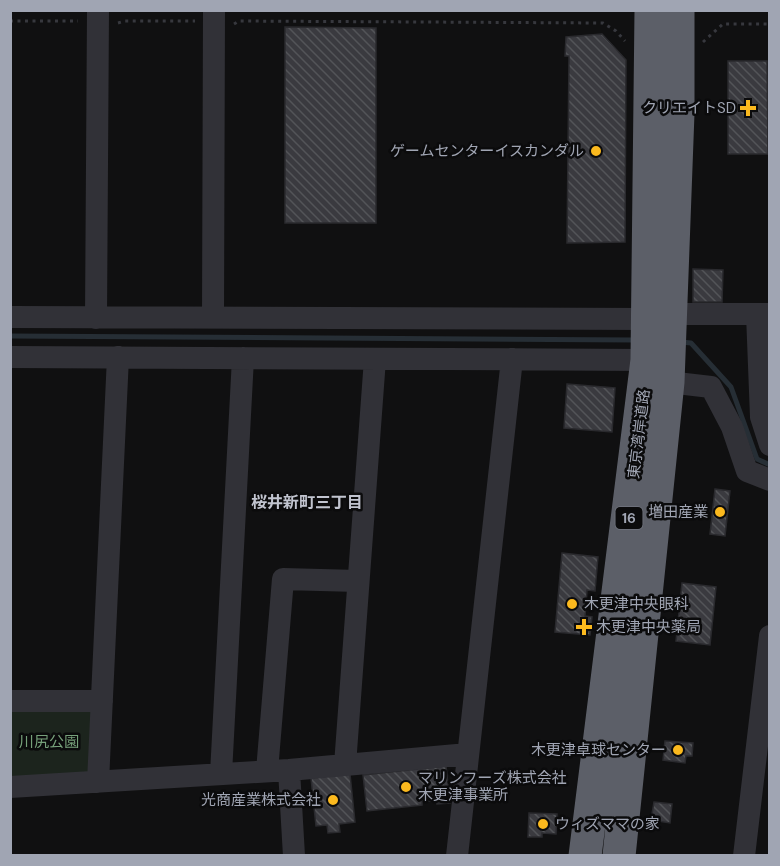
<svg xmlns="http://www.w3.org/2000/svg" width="780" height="866" viewBox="0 0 780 866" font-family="'DM Sans','Noto Sans JP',sans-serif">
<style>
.park{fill:#1c241d}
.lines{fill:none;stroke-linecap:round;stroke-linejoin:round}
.stream{stroke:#262e35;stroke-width:5}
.building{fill:url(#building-back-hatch);stroke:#2a2a2e;stroke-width:1.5}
.path{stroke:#37383e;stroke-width:3;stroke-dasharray:3 4.5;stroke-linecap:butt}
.minor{stroke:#313137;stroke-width:22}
.highway{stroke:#5c5f68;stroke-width:33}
.poi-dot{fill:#fbb91e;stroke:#0b0b0c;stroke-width:2}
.labels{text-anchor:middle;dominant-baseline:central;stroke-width:5;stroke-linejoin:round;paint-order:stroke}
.shield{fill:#0b0b0c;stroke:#737781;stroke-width:1.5}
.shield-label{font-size:14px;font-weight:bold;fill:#a0a5b3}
.poi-label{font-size:15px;fill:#a0a5b3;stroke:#0b0b0c;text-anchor:end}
.street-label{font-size:15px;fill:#a0a5b3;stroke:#0b0b0c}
.park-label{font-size:15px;fill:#76a07a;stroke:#0b0b0c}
.neighbourhood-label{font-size:16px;font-weight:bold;fill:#c1c4cf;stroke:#0b0b0c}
</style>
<defs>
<pattern id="building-back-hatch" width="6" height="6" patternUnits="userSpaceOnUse" patternTransform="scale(1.5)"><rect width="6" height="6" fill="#3a3a3f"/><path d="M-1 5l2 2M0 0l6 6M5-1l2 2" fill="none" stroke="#535458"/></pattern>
</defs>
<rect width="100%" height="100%" fill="#101011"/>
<path class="park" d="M 11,708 L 94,712 L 91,773 L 11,778 Z"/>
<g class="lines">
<path class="stream" d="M 10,336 L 636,340
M 681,342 L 691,343 L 731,387 L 757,459 L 770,465"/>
</g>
<path class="building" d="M 285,27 L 376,28 L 376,223 L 285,223 Z
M 602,34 L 626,60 L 625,242 L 567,243 L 569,56 L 565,56 L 566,37 Z
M 728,61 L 767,61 L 768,154 L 728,154 Z
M 693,269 L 723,270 L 722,302 L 693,302 Z
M 567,384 L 615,388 L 612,432 L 564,428 Z
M 715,489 L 730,491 L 725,536 L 710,534 Z
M 562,553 L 598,557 L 595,591 L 587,590 L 585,616 L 592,617 L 590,635 L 555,632 Z
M 682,583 L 716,587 L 710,645 L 676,641 Z
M 665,741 L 693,743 L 692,756 L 686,756 L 685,763 L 663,760 Z
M 446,766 L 450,803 L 437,804 L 437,800 L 422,802 L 422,805 L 367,811 L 363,775 Z
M 350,774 L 355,822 L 339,824 L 340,832 L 328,833 L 327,825 L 316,826 L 311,778 Z
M 654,802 L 672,804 L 670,823 L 651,820 Z
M 529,813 L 557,814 L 556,834 L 542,833 L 542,837 L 528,837 Z"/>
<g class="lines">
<path class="path" d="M 10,21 L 78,21
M 118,23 L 125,21 L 195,21
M 234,24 L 239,21 L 603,23 L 616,31 L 625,41
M 703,42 L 723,24 L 770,24"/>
<path class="minor" d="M 671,314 L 770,314
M 757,314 L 761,417 L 770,445
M 213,316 L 214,10
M 10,317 L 649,319
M 96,318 L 98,10
M 10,357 L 647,360
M 668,382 L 711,387 L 732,427 L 747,471 L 770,480
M 10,701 L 102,701
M 345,765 L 375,359
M 289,770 L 294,856
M 267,771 L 283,579 L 358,581
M 221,774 L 243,358
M 98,782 L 118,357
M 10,787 L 289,770 L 468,754
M 457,856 L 512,359
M 744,856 L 770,636"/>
<path class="highway" d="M 585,856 L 647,360 L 651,10
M 619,856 L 668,382 L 678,113 L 678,10"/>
</g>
<g class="poi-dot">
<path d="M745 99h6v6h6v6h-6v6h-6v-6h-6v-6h6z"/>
<circle cx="596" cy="151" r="6"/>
<circle cx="720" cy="512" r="6"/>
<circle cx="572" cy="604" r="6"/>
<path d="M581 618h6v6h6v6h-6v6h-6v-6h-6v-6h6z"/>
<circle cx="678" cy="750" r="6"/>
<circle cx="406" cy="787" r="6"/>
<circle cx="333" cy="800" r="6"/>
<circle cx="543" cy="824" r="6"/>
</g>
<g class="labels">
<rect class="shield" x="615.5" y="507" width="27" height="22" rx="4.5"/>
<g class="shield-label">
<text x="629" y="518">16</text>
</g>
<g class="poi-label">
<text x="736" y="108">クリエイトSD</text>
<text x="584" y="151">ゲームセンターイスカンダル</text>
<text x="708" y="512">増田産業</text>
<text x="584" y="604" text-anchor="start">木更津中央眼科</text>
<text x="596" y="627" text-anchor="start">木更津中央薬局</text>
<text x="666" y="750">木更津卓球センター</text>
<text x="418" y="778" text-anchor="start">マリンフーズ株式会社<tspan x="418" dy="17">木更津事業所</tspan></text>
<text x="321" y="800">光商産業株式会社</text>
<text x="555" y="824" text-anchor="start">ウィズママの家</text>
</g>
<g class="street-label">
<text transform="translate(639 434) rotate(-83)">東京湾岸道路</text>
</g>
<g class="park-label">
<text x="49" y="742">川尻公園</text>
</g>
<g class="neighbourhood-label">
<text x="307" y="502">桜井新町三丁目</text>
</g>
</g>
<rect width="780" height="866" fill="none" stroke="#a0a5b3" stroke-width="24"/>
</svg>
